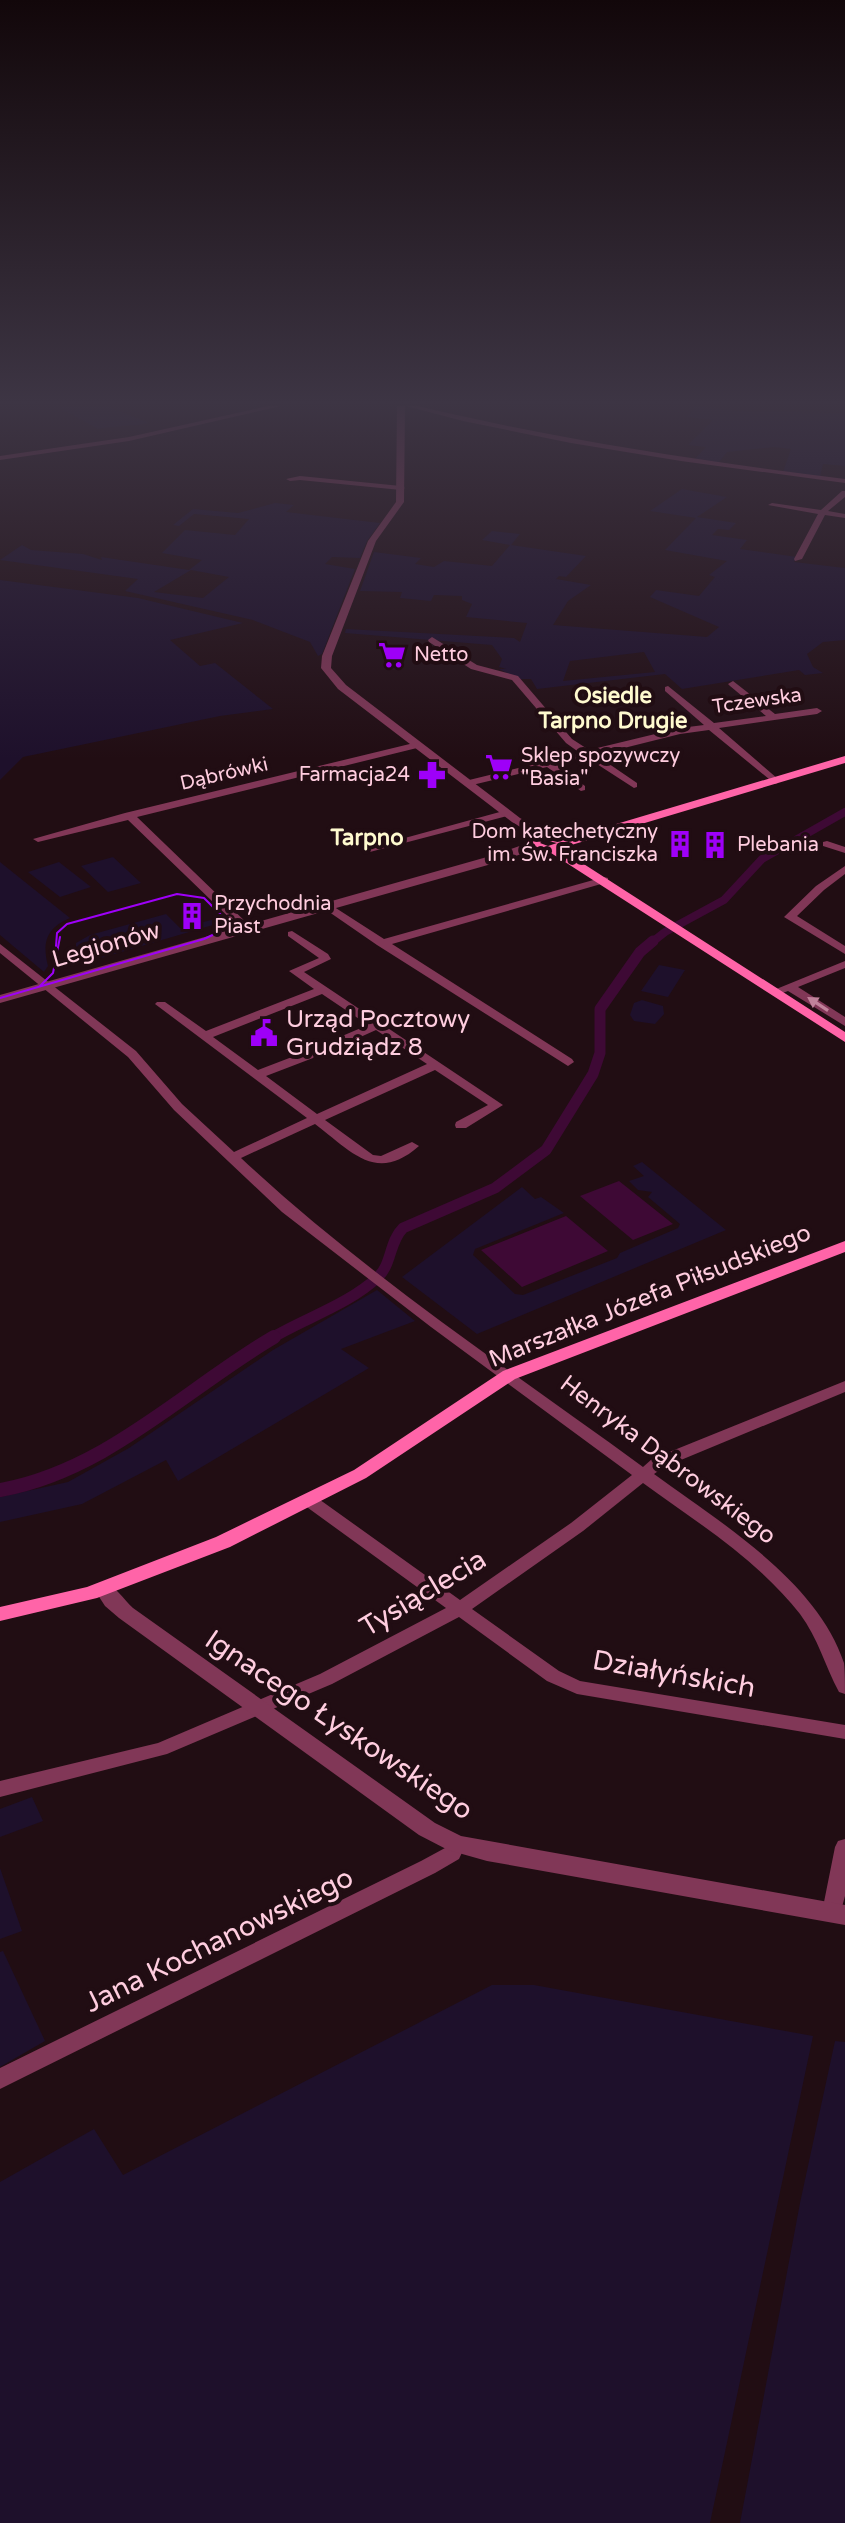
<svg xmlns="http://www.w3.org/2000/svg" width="845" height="2523" viewBox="0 0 845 2523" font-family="'Varela Round',sans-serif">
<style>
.green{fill:#1e102b;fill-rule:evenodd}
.water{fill:#3e0935}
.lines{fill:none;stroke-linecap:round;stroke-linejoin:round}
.canal-far2{stroke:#3e0935;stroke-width:8}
.canal-far1{stroke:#3e0935;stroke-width:11}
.canal{stroke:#3e0935;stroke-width:14}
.minor{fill:#813757;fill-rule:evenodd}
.tertiary{fill:#813757;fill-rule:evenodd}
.secondary{fill:#ff64a8;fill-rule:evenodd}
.tram{stroke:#9e00f8;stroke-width:2}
.oneway{fill:#c0829b}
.labels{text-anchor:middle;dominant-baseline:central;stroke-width:8;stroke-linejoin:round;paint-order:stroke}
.far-poi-label{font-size:20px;fill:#ffcddf;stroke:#210d13;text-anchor:start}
.far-street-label{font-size:20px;fill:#ffcddf;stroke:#210d13}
.far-neighbourhood-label{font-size:22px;font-weight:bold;fill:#fffacf;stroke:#210d13}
.street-label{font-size:24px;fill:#ffcddf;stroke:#210d13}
.poi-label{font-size:24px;fill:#ffcddf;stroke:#210d13;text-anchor:start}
.near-street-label{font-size:28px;fill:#ffcddf;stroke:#210d13}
</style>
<rect width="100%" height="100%" fill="#210d13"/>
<path class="green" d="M 57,406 L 107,406 L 149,423 C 131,427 116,425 98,429 Z
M 696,406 L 736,411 L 845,413 L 845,466 L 823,464 L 820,477 L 783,472 L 791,449 L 774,447 L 727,452 L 717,465 L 693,461 L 706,447 L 688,445 L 713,420 L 687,417 Z
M 682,489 L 727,497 L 697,517 L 736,523 L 729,530 L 718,529 L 712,535 L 747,540 L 740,549 L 797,557 L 794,562 L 845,568 L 845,640 L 823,642 L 807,654 L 813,667 L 823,673 L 805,675 L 799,670 L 682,689 L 665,674 L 537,689 L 531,679 L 519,679 L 499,669 L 506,669 L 499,667 L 502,659 L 492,645 L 345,633 L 346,629 L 514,638 L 520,642 L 527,623 L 466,617 L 472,604 L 462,600 L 462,596 L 434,595 L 431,601 L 400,598 L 402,592 L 360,591 L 374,552 L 421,558 L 415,564 L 434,567 L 444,561 L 492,566 L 510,545 L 482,540 L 492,531 L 520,534 L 511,545 L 586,556 L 566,577 L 559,576 L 556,579 L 591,585 L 568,601 L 553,625 L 707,637 L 719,627 L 650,597 L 656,590 L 699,596 L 715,577 L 709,575 L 727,561 L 665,550 L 696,518 L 650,511 ZM 644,652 L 655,672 L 563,681 L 570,661 Z
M 275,503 L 294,505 L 286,512 L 380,523 L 367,541 L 360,558 L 332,557 L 325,564 L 355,569 L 322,654 L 318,656 L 310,642 L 253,620 L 125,591 L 138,579 L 0,560 L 22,545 L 31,550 L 83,554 L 102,560 L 101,557 L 189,570 L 202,560 L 162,553 L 185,530 L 235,535 L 249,519 L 194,514 L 179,526 L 173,525 L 193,509 L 238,513 ZM 191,570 L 229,577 L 203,598 L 154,592 Z
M 0,580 L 138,598 L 243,623 L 170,640 L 200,666 L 215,663 L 273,709 L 220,716 L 23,757 L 0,780 Z
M 113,857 L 141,883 L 108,892 L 81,866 Z
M 0,862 L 70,918 C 46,928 42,943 48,966 L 44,972 L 0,935 Z
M 59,862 L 91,887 L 60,897 L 28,872 Z
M 166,914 L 180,928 L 219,918 L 223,922 L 101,958 L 95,953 L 76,958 L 76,943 L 90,935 Z
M 659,965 L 685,970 L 668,997 L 641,991 Z
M 642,1000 L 663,1006 L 664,1014 L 655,1024 L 634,1021 L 630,1015 L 634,1003 Z
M 642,1162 L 726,1230 L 477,1334 L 402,1277 L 522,1187 L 535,1199 L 541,1197 L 564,1213 L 475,1249 L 473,1255 L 515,1294 L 523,1295 L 617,1258 L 620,1253 L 678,1228 L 680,1224 L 648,1197 L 652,1192 L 638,1190 L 629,1181 L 644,1176 L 633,1166 Z
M 377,1290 L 415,1321 L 341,1349 L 369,1368 L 178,1481 L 166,1460 L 82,1504 L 0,1522 L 0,1497 L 68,1482 L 129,1448 L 273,1350 Z
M 32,1797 L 43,1821 L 0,1837 L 0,1809 Z
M 0,1868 L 22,1931 L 0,1939 Z
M 3,1951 L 45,2041 L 0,2067 L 0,1952 Z
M 492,1985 L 534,1985 L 813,2036 L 710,2523 L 0,2523 L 0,2182 L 94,2129 L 123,2175 Z
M 835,2041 L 845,2042 L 845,2523 L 740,2523 L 800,2203 Z"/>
<path class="water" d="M 619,1181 L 673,1224 L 633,1240 L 580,1196 Z
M 566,1216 L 608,1251 L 522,1287 L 481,1250 Z"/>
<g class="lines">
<path class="canal-far2" d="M 651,943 L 665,932 L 724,900 L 762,859 L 845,812"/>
<path class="canal-far1" d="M 270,1339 C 305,1318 348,1305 378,1277 C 392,1264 389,1242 403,1228 L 495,1188 L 546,1150 L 593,1074 L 600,1053 L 600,1009 L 640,952 L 653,941"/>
<path class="canal" d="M 0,1490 C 106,1471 184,1390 274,1337"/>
<path class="minor" d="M 268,406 L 281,406 L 129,441 L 0,460 L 0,456 L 129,437 Z
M 406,406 L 418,406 C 559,440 702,461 845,479 L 845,483 L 681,461 L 571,443 L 463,421 Z
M 300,476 L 401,486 L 405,488 L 401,490 L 300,480 L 290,481 L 286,479 Z
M 842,491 L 845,491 L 845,497 L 828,511 L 845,514 L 845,518 L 825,515 L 802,559 L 795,561 L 794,559 L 818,514 L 768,505 L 772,503 L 821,510 Z
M 432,637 L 477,665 L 518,676 L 572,739 L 589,750 L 680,728 L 704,725 L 665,691 L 665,687 L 668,686 L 714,723 L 766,716 L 730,686 L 728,684 L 733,681 L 775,714 L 817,708 L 822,711 L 817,714 L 719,728 L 778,779 L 778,783 L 775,784 L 709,730 L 680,734 L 596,755 L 637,783 L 637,787 L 634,788 L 586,757 L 556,764 L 585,786 L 585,790 L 581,791 L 547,767 L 468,786 L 463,783 L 465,781 L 580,753 L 566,743 L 512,680 L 471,669 L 429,642 L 428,640 Z
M 418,742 L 423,745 L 421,747 L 137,817 L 251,927 L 251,931 L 243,931 L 128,820 L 38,842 L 33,839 L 125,813 Z
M 507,810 L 512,813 L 511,815 L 366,853 L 361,850 Z
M 827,841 L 845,847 L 845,853 L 823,846 L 823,842 Z
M 845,866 L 845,874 L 824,890 L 797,916 L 845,946 L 845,954 L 784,917 L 816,886 Z
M 604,877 L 608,878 L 608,882 L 392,944 L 572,1059 L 574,1062 L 568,1066 L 377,945 L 319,905 L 324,902 L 328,903 L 384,939 Z
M 292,931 L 328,954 L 331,959 L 304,972 L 503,1105 L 466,1128 L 456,1128 L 455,1125 L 456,1122 L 488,1105 L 435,1070 L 325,1120 L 373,1155 L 381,1156 L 412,1142 L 419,1146 C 376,1184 351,1151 315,1124 L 241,1158 C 364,1273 507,1368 643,1467 L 652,1459 L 845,1381 L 845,1392 L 664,1467 L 654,1474 C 720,1522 818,1582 844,1663 C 845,1672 845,1684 845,1694 L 839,1692 C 825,1666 818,1638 800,1614 C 758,1560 698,1523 643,1483 L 583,1531 L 472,1609 L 559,1671 L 580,1681 L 845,1725 L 845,1739 L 577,1694 L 547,1681 L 459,1617 L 332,1684 L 167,1754 L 0,1797 L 0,1781 L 158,1743 L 320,1674 L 446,1608 L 304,1505 L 302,1501 L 304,1497 L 316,1497 L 460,1600 L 571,1523 L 632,1475 L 431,1327 L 282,1212 L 174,1110 L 128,1057 L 0,953 L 0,944 L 136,1051 L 182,1104 L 234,1152 L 307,1118 L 155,1004 L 157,1002 L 165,1002 L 206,1031 L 314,989 L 289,971 L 319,958 L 288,936 L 288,932 ZM 322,994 L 368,1025 L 328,1042 L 326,1045 L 328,1048 L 336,1048 L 376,1030 L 427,1064 L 317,1114 L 266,1076 L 313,1058 L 315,1055 L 313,1052 L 305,1052 L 258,1070 L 213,1037 Z
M 845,961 L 845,968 L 798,987 L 845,1017 L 845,1026 L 788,991 L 775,996 L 769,992 Z
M 456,1836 L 463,1838 L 466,1844 L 459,1859 L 435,1873 L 0,2089 L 0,2068 L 421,1861 L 445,1848 L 449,1838 Z
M 845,1839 L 845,1896 L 839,1918 L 832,1920 L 825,1918 L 822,1912 L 835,1847 L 838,1841 Z"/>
<path class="tertiary" d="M 397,406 L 405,406 L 404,502 L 376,541 L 332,656 L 331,668 L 346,685 L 520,818 L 548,833 L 548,839 L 540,839 L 512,822 L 338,689 L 321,668 L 322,656 L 368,541 L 396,502 Z
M 534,841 L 538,842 L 538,848 L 502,861 L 0,1003 L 0,995 L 494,855 Z
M 104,1582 C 115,1585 124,1600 133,1608 L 435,1823 L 461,1836 L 845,1905 L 845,1925 L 487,1861 L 448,1850 L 419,1835 L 119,1618 L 105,1606 L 94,1589 L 97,1584 Z"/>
<path class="secondary" d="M 845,756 L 845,763 L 568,846 L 562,850 L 845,1032 L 845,1042 L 551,853 L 536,850 L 527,843 L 536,833 L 556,833 L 566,839 ZM 543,840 L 557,843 L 548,846 L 540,843 Z
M 845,1241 L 845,1252 L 515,1379 L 366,1478 L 230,1547 L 97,1598 L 0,1621 L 0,1607 L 87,1587 L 216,1537 L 354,1470 L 503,1371 Z"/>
<path class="tram" d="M 40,986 L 53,973 L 60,937
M 0,998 L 204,939 L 221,931 L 226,920 L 204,898 L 177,894 L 67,924 L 57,933 L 56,946"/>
</g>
<defs><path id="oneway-solid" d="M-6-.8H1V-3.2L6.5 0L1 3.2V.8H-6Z" transform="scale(2)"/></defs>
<use class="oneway" href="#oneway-solid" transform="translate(818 1004) rotate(-147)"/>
<linearGradient id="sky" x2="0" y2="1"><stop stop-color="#12070a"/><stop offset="0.53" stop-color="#3d3544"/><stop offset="1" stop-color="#3d3544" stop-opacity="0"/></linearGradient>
<rect width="845" height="759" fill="url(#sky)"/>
<defs>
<g id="supermarket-bare" transform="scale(2.16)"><path d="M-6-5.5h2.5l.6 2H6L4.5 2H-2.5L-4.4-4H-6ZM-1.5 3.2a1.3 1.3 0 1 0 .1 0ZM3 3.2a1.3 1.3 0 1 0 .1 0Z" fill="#9e00f8" stroke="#210d13" stroke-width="2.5" paint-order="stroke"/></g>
<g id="pharmacy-bare" transform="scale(2.16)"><path d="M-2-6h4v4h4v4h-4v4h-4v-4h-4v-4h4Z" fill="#9e00f8" stroke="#210d13" stroke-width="2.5" paint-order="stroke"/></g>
<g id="building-bare" transform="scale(2.16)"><path d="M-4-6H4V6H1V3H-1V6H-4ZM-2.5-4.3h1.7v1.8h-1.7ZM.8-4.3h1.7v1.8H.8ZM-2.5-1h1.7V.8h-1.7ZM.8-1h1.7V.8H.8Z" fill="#9e00f8" stroke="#210d13" stroke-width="2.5" paint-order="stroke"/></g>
<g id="civic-bare" transform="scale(2.16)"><path d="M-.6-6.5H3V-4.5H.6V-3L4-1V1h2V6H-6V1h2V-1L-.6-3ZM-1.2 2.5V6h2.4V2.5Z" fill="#9e00f8" stroke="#210d13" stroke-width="2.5" paint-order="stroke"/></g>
</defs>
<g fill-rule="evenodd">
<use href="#supermarket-bare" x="392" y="655"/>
<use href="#supermarket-bare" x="499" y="767"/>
<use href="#pharmacy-bare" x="432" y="775"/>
<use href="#building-bare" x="680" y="844"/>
<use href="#building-bare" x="715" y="845"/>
<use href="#building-bare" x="192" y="916"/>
<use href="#civic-bare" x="264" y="1033"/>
</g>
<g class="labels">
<g class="far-poi-label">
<text x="414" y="655">Netto</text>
<text x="521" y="756">Sklep spozywczy<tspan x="521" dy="23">"Basia"</tspan></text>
<text x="410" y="775" text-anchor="end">Farmacja24</text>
<text x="658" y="832" text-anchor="end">Dom katechetyczny<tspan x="658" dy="23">im. Św. Franciszka</tspan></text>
<text x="737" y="845">Plebania</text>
<text x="214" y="904">Przychodnia<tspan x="214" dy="23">Piast</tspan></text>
</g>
<g class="far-street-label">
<text transform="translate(757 701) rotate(-8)">Tczewska</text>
<text transform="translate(224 774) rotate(-13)">Dąbrówki</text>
</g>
<g class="far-neighbourhood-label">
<text x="613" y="696">Osiedle<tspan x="613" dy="25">Tarpno Drugie</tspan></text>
<text x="367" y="838">Tarpno</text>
</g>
<g class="street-label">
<text transform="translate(106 945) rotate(-16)">Legionów</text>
<text transform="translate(650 1296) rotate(-22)">Marszałka Józefa Piłsudskiego</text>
<text transform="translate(668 1460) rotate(37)">Henryka Dąbrowskiego</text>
</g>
<g class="poi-label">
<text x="286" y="1019">Urząd Pocztowy<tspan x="286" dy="28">Grudziądz 8</tspan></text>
</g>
<g class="near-street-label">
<text transform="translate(423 1593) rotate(-31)">Tysiąclecia</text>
<text transform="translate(674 1674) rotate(10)">Działyńskich</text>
<text transform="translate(339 1725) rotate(34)">Ignacego Łyskowskiego</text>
<text transform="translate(219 1940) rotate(-26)">Jana Kochanowskiego</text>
</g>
</g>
</svg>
